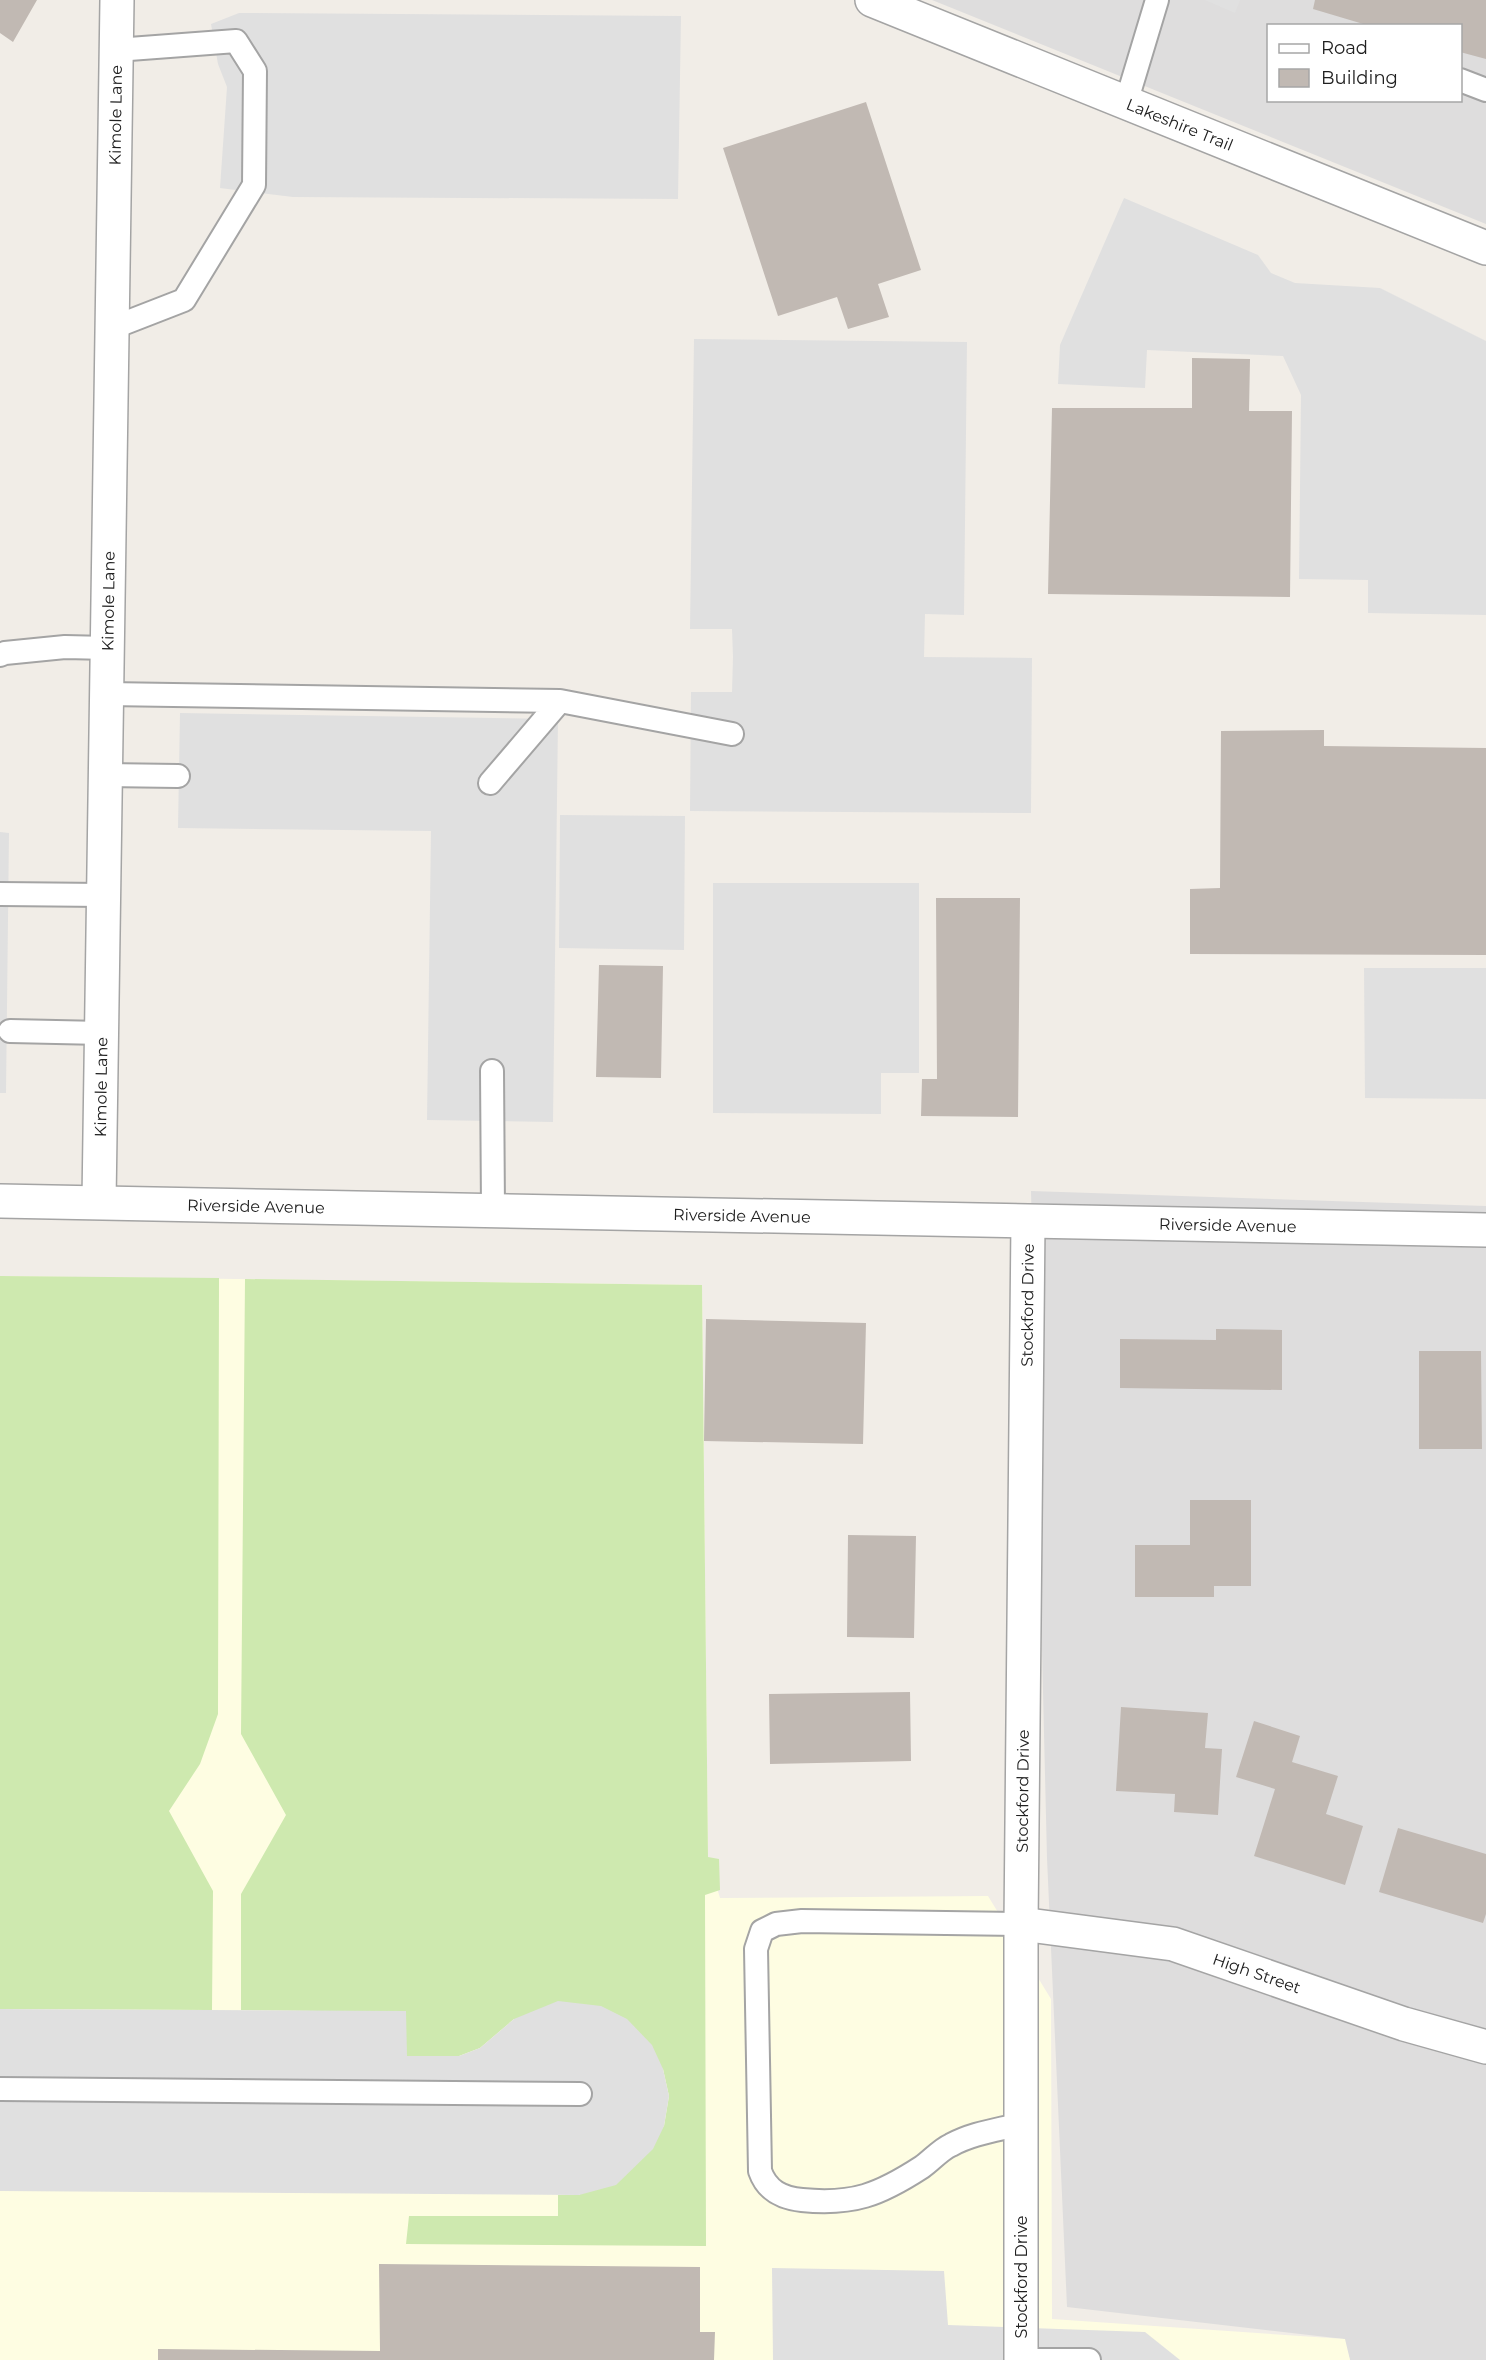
<svg xmlns="http://www.w3.org/2000/svg" width="1486" height="2360" viewBox="0 0 1486 2360" font-family="Montserrat,sans-serif">
<style>
.residential{fill:#dedddd;fill-rule:evenodd}
.education{fill:#fefde2}
.grass{fill:#cee9af}
.parking{fill:#e0e0e0}
.building{fill:#c1b9b3}
.lines{fill:none;stroke-linecap:round;stroke-linejoin:round}
.service-casing{stroke:#a4a4a4;stroke-width:26}
.minor-casing{stroke:#a4a4a4;stroke-width:36}
.tertiary-casing{stroke:#a4a4a4;stroke-width:36}
.service{stroke:#fff;stroke-width:22}
.minor{stroke:#fff;stroke-width:33}
.tertiary{stroke:#fff;stroke-width:33}
.labels{text-anchor:middle;dominant-baseline:central;stroke-width:5;stroke-linejoin:round;paint-order:stroke}
.street-label{font-size:16px;fill:#202020;stroke:#fff}
</style>
<rect width="100%" height="100%" fill="#f1ede7"/>
<path class="residential" d="M 932,0 L 1486,0 L 1486,224 ZM 1268,26 L 1460,26 L 1460,100 L 1268,100 Z
M 1031,1191 L 1486,1206 L 1486,2360 L 1350,2360 L 1344,2339 L 1067,2307 L 1047,1858 Z"/>
<path class="education" d="M 0,1276 L 702,1285 L 708,1858 L 720,1898 L 988,1896 L 1051,1999 L 1052,2319 L 1345,2339 L 1350,2360 L 0,2360 Z"/>
<path class="grass" d="M 0,1276 L 219,1278 L 218,1714 L 200,1764 L 169,1811 L 213,1891 L 212,2010 L 0,2009 Z
M 245,1279 L 702,1285 L 708,1857 L 719,1859 L 720,1890 L 705,1895 L 706,2246 L 406,2244 L 409,2216 L 558,2216 L 558,2195 L 579,2195 L 664,2126 L 669,2096 L 663,2069 L 514,2019 L 480,2048 L 459,2056 L 406,2056 L 406,2012 L 241,2010 L 241,1894 L 286,1815 L 241,1734 Z"/>
<path class="parking" d="M 1205,0 L 1240,0 L 1235,13 Z
M 239,13 L 681,16 L 678,199 L 293,197 L 220,188 L 227,87 L 218,64 L 211,24 Z
M 1124,198 L 1258,255 L 1271,273 L 1295,283 L 1380,288 L 1486,341 L 1486,615 L 1368,613 L 1368,580 L 1299,579 L 1301,395 L 1283,356 L 1147,350 L 1145,388 L 1058,384 L 1060,345 Z
M 694,339 L 967,342 L 964,615 L 925,614 L 924,657 L 1032,658 L 1031,813 L 690,811 L 691,692 L 732,692 L 733,657 L 732,629 L 690,629 Z
M 180,713 L 558,719 L 553,1122 L 427,1120 L 431,831 L 178,828 Z
M 560,815 L 685,816 L 684,950 L 559,948 Z
M 0,832 L 9,833 L 6,1093 L 0,1093 Z
M 713,883 L 919,883 L 919,1073 L 881,1073 L 881,1114 L 713,1113 Z
M 1364,968 L 1486,968 L 1486,1099 L 1365,1098 Z
M 558,2001 L 601,2006 L 627,2019 L 652,2045 L 663,2069 L 669,2096 L 664,2126 L 653,2149 L 616,2185 L 579,2195 L 0,2191 L 0,2009 L 406,2011 L 407,2056 L 459,2056 L 480,2048 L 514,2019 Z
M 772,2268 L 944,2271 L 948,2325 L 1145,2332 L 1180,2360 L 773,2360 Z"/>
<path class="building" d="M 0,0 L 37,0 L 13,42 L 0,33 Z
M 1315,0 L 1486,0 L 1486,59 L 1460,52 L 1460,26 L 1370,26 L 1313,9 Z
M 866,102 L 921,270 L 878,284 L 889,317 L 848,329 L 837,297 L 778,316 L 723,148 Z
M 1192,358 L 1250,359 L 1249,411 L 1292,411 L 1290,597 L 1048,594 L 1052,408 L 1192,408 Z
M 1324,730 L 1324,746 L 1486,748 L 1486,955 L 1190,954 L 1190,889 L 1220,888 L 1221,731 Z
M 936,898 L 1020,898 L 1018,1117 L 921,1116 L 922,1079 L 937,1079 Z
M 599,965 L 663,966 L 661,1078 L 596,1077 Z
M 706,1319 L 866,1323 L 863,1444 L 704,1441 Z
M 1216,1329 L 1282,1330 L 1282,1390 L 1120,1388 L 1120,1339 L 1216,1340 Z
M 1419,1351 L 1481,1351 L 1482,1449 L 1419,1449 Z
M 1190,1500 L 1251,1500 L 1251,1586 L 1214,1586 L 1214,1597 L 1135,1597 L 1135,1545 L 1190,1545 Z
M 848,1535 L 916,1536 L 914,1638 L 847,1637 Z
M 910,1692 L 911,1761 L 770,1764 L 769,1694 Z
M 1121,1707 L 1208,1713 L 1205,1748 L 1222,1749 L 1218,1815 L 1174,1812 L 1175,1794 L 1116,1791 Z
M 1254,1721 L 1300,1736 L 1292,1762 L 1338,1776 L 1326,1814 L 1363,1826 L 1345,1885 L 1254,1856 L 1275,1789 L 1236,1777 Z
M 1398,1828 L 1486,1854 L 1486,1914 L 1483,1923 L 1379,1892 Z
M 379,2264 L 700,2267 L 700,2332 L 715,2332 L 714,2360 L 158,2360 L 158,2349 L 380,2351 Z"/>
<g class="lines">
<g class="service-casing">
<path id="service" d="M 1460,80 L 1486,90
M 1126,103 L 1157,0
M 112,328 L 184,300 L 254,185 L 255,71 L 236,41 L 116,50
M 0,655 L 5,653 L 65,647 L 108,648
M 107,694 L 560,701 L 732,734
M 105,775 L 178,776
M 490,783 L 560,701
M 0,894 L 104,895
M 10,1031 L 102,1033
M 492,1071 L 493,1210
M 1021,1924 L 802,1921 L 776,1924 L 762,1931 L 756,1949 L 760,2171 C 767,2191 782,2198 802,2200 C 853,2205 879,2195 922,2167 C 932,2160 940,2150 951,2145 C 973,2133 998,2130 1021,2124
M 0,2089 L 580,2094
M 1021,2360 L 1089,2360"/>
</g>
<g class="minor-casing">
<g id="minor">
<path id="s1" d="M 872,0 L 1486,248"/>
<path id="s2" d="M 99,1201 L 117,0"/>
<path id="s3" d="M 1021,1924 L 1173,1944 L 1404,2024 L 1486,2047"/>
<path id="s4" d="M 1021,2359 L 1021,1924 L 1028,1222"/>
</g>
</g>
<g class="tertiary-casing">
<g id="tertiary">
<path id="s5" d="M 0,1201 L 1486,1230"/>
</g>
</g>
<use href="#service" class="service"/>
<use href="#minor" class="minor"/>
<use href="#tertiary" class="tertiary"/>
</g>
<g class="labels">
<g class="street-label">
<text stroke="none"><textPath href="#s2" startOffset="1086">Kimole Lane</textPath></text>
<text stroke="none"><textPath href="#s1" startOffset="332">Lakeshire Trail</textPath></text>
<text stroke="none"><textPath href="#s2" startOffset="600">Kimole Lane</textPath></text>
<text stroke="none"><textPath href="#s2" startOffset="114">Kimole Lane</textPath></text>
<text stroke="none"><textPath href="#s5" startOffset="256">Riverside Avenue</textPath></text>
<text stroke="none"><textPath href="#s5" startOffset="742">Riverside Avenue</textPath></text>
<text stroke="none"><textPath href="#s5" startOffset="1228">Riverside Avenue</textPath></text>
<text stroke="none"><textPath href="#s4" startOffset="1054">Stockford Drive</textPath></text>
<text stroke="none"><textPath href="#s4" startOffset="568">Stockford Drive</textPath></text>
<text stroke="none"><textPath href="#s3" startOffset="242">High Street</textPath></text>
<text transform="translate(1021 2277) rotate(-90)">Stockford Drive</text>
</g>
</g>
<rect x="1267" y="24" width="195" height="78" fill="#ffffff" stroke="#a6a6a6" stroke-width="1.5"/>
<rect x="1279" y="44" width="30" height="9" fill="#ffffff" stroke="#a6a6a6" stroke-width="1.5"/>
<text x="1321" y="54" font-size="18" fill="#202020">Road</text>
<rect x="1279" y="69" width="30" height="18" fill="#c1b9b3" stroke="#a6a6a6" stroke-width="1.5"/>
<text x="1321" y="84" font-size="18" fill="#202020">Building</text>
</svg>
